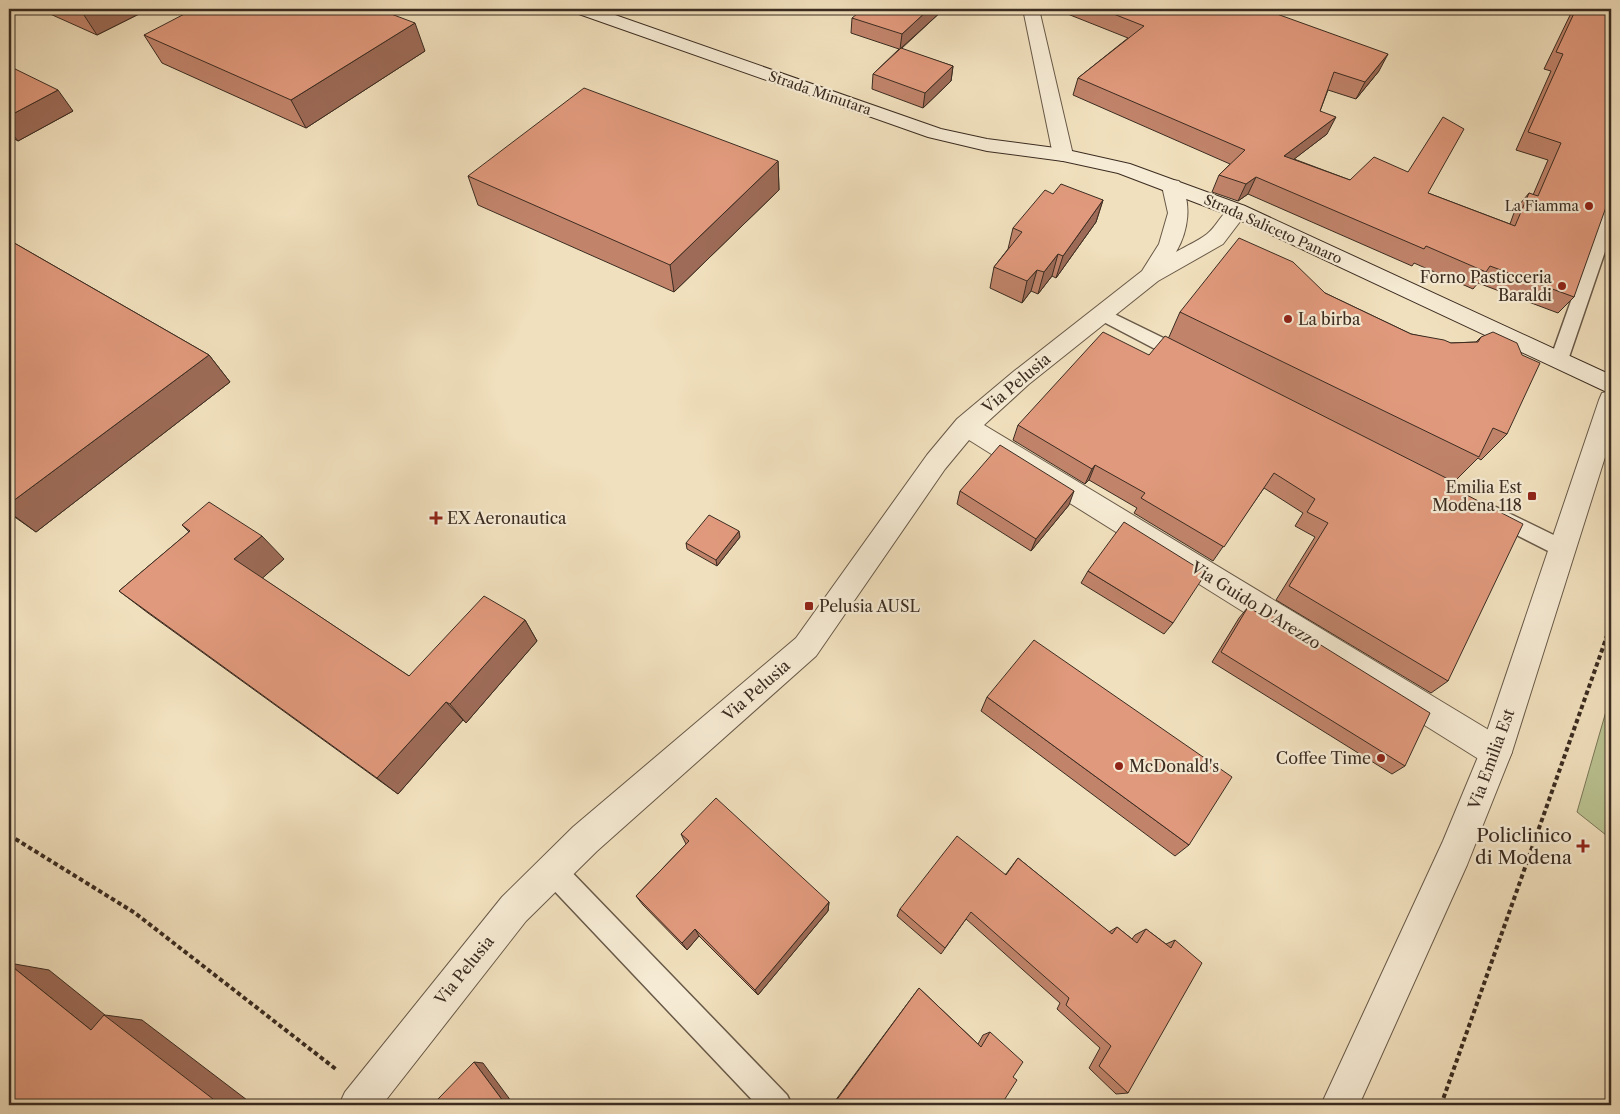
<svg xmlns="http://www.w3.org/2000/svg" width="1620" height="1114" viewBox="0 0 1620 1114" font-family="'Libre Caslon Text',serif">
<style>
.green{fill:#bac291;stroke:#7a7759}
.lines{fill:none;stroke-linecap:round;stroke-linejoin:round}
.service-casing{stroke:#685948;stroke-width:3}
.minor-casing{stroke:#685948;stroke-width:2}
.tertiary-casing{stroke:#685948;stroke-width:2}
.secondary-casing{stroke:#3b2c21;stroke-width:2}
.path-far2{stroke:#3b2c21;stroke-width:2;stroke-dasharray:2.5 2;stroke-linecap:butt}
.path-far1{stroke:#3b2c21;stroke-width:3;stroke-dasharray:4 2.5;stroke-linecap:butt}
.path{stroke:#3b2c21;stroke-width:4;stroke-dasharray:4.5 3;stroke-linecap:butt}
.service{fill:#f6ebd4;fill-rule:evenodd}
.minor{fill:#f6ebd4;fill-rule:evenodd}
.tertiary{fill:#f6ebd4;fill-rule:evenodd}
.secondary{fill:#f6ebd4;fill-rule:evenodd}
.wall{fill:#c1846b;stroke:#3b2c21}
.shaded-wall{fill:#9d6b57;stroke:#3b2c21}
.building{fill:#e0997c;stroke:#3b2c21}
.poi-dot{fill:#8f2418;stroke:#f6ebd4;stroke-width:2}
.labels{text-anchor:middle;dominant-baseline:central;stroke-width:4.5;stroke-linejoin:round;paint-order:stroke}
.far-street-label{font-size:14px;fill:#3b2c21;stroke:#f6ebd4}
.far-poi-label{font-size:14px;fill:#3b2c21;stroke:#f6ebd4;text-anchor:end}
.poi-label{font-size:16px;fill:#3b2c21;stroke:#f6ebd4;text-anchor:start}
.street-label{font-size:16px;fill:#3b2c21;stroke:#f6ebd4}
.near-poi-label{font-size:19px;fill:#3b2c21;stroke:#f6ebd4;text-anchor:end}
</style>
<rect width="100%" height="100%" fill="#f1e0bd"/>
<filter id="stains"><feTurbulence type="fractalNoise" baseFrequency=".004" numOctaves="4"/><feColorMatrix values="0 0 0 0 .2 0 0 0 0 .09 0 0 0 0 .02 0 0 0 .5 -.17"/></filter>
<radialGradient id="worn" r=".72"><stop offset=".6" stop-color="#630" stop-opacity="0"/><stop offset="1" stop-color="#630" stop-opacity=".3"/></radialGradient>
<path class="green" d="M 1611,694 L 1611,839 L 1577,812 Z"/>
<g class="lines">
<g class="service-casing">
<path id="service" d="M 1611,206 L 1611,234 L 1568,360 L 1565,365 L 1559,367 L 1553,365 L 1550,360 L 1603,211 L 1605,207 Z
M 1102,308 L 1190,351 L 1193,356 L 1190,361 L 1184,363 L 1178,361 L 1096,318 L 1093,314 L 1096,310 Z
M 1597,439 L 1611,445 L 1611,461 L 1590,452 L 1587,447 L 1590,442 Z
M 1496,507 L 1570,543 L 1574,549 L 1570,555 L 1563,558 L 1556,555 L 1489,521 L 1486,515 L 1489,509 Z
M 553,858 L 562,862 L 787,1095 L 792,1105 L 757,1105 L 544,880 L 540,871 L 544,862 Z"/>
</g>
<g class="minor-casing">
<path id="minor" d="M 1172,180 L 1179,181 C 1193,202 1188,232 1176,252 C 1186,246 1198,241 1207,234 C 1221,223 1225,201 1245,206 L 1248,211 L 1223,244 L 1158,281 L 1029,384 L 984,425 L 1507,741 L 1512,752 L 1507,763 L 1496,767 L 1485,763 L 969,440 L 945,469 L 816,656 L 597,851 L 526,921 L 382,1105 L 339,1105 L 345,1092 L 502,897 L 573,827 L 796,638 L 927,455 L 957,419 L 1013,372 L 1142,271 L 1159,244 L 1168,213 L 1162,186 L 1165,181 Z"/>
</g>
<g class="tertiary-casing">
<path id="tertiary" d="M 1023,9 L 1039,9 L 1073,155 L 1070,159 L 1063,161 L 1056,159 L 1053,155 Z
M 1611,391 L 1611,438 L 1512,752 L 1467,865 L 1359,1105 L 1321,1105 L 1443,841 L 1480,752 L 1599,400 L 1602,393 Z"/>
</g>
<g class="secondary-casing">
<path id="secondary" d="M 574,9 L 598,9 L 941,129 L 987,139 L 1063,149 L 1130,164 L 1245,206 L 1611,375 L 1611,394 L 1231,216 L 1118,173 L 1063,161 L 987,151 L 928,137 L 576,13 Z"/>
</g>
<path class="path-far2" d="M 541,9 L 557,14"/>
<path class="path-far1" d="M 1606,637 L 1611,624"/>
<path class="path" d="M 9,835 L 135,913 L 337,1070
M 1441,1105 L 1607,636"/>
<use href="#service" class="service"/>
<use href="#minor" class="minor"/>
<use href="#tertiary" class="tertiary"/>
<use href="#secondary" class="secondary"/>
</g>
<path class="wall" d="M 39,9 L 149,9 L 97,35 Z
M 944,9 L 901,49 L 953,66 L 951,81 L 923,108 L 872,89 L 873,74 L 899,49 L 851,33 L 852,18 Z
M 1055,9 L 1268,9 L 1267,10 L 1379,71 L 1356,99 L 1328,90 L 1320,111 L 1327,134 L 1294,159 L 1350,180 L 1428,193 L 1510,224 L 1515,210 L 1529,193 L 1533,195 L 1548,160 L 1516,150 L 1551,71 L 1544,69 L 1573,9 L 1611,9 L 1574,297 L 1558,313 L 1478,283 L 1473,289 L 1414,263 L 1412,266 L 1248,194 L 1238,201 L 1212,192 L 1219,175 L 1230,164 L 1073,95 L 1078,78 L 1128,38 Z
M 144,35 L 425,51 L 306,128 L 162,63 Z
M 9,66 L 73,111 L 18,141 L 9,136 Z
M 778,161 L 779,190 L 674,292 L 478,205 L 468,176 Z
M 1053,194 L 1103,200 L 1096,222 L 1056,278 L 1052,276 L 1038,294 L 1031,291 L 1022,303 L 990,288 L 994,267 L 1008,249 L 1013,228 Z
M 9,240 L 209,355 L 230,382 L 36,532 L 9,513 Z
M 1325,293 L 1411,334 L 1451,343 L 1476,342 L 1481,337 L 1507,434 L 1481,460 L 1478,458 L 1454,482 L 1457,490 L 1448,681 L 1431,693 L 1276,600 L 1315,537 L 1295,526 L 1303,513 L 1264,488 L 1213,561 L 1134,513 L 1137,508 L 1089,480 L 1085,484 L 1013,440 L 1018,425 L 1149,355 L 1169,337 L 1180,312 Z
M 960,491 L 1069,505 L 1031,551 L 957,504 Z
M 182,525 L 284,559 L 262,578 L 409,676 L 525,620 L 537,641 L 466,723 L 463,720 L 398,794 L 148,613 L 119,591 L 189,532 Z
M 740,537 L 717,566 L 687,549 L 686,543 Z
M 1088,571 L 1173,623 L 1164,634 L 1081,583 Z
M 1248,607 L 1267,619 L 1271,614 L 1405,766 L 1392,774 L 1212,662 L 1239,618 Z
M 987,697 L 1189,845 L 1175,856 L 981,711 Z
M 681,834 L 829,902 L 828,911 L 758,995 L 699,936 L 687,950 L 643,905 L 636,896 L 686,844 Z
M 1018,858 L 1109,932 L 1117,927 L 1132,939 L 1135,935 L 1146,929 L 1166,944 L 1175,940 L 1128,1093 L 1116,1094 L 1089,1068 L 1100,1048 L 1057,1009 L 1060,1003 L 966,919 L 941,954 L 897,916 L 900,909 L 1006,874 Z
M 919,988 L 978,1044 L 983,1035 L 990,1032 L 1013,1077 L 1001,1105 L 832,1105 Z"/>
<path class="shaded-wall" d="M 80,9 L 149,9 L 97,35 Z
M 929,9 L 944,9 L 900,49 L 902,34 Z
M 415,23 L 425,51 L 306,128 L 291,100 Z
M 1388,54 L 1379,71 L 1356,99 L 1365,82 Z
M 953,66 L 951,81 L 923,108 L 925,93 Z
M 58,90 L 73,111 L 18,141 L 9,130 L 9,116 Z
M 1336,117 L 1327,134 L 1276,173 L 1284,156 Z
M 778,161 L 779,190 L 674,292 L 670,265 Z
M 1256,177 L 1248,194 L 1238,201 L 1246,184 Z
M 1103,200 L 1096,222 L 1056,278 L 1063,256 Z
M 1058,254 L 1052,276 L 1038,294 L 1044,272 Z
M 1037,270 L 1031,291 L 1022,303 L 1027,281 Z
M 209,355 L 230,382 L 36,532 L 9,512 L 9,504 Z
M 1095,465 L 1089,480 L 1085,484 L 1092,469 Z
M 1074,491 L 1069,505 L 1031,551 L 1036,539 Z
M 739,531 L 740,537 L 717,566 L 716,560 Z
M 262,536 L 284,559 L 258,582 L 234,559 Z
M 525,620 L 537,641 L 466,723 L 450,704 Z
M 446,702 L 463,720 L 398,794 L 377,778 Z
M 829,902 L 828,911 L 758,995 L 755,990 Z
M 695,929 L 699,936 L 687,950 L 682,943 Z
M 9,963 L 49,970 L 105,1015 L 142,1020 L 247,1100 L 243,1105 L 209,1105 L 91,1030 L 9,964 Z
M 474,1062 L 483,1063 L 514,1105 L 506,1105 Z"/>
<path class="building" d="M 194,9 L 378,9 L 415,23 L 291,100 L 144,35 Z
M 863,9 L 929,9 L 902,34 L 852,18 Z
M 1101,9 L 1263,9 L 1388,54 L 1365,82 L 1334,72 L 1320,111 L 1336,117 L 1284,156 L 1350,180 L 1374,157 L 1408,172 L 1443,117 L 1464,129 L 1428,193 L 1515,226 L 1529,193 L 1538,196 L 1561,143 L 1528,132 L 1563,54 L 1556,52 L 1576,9 L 1611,9 L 1611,193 L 1574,297 L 1490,266 L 1486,272 L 1426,246 L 1424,249 L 1256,177 L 1246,184 L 1219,175 L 1245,150 L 1078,78 L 1144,26 Z
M 901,48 L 953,66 L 925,93 L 873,74 Z
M 9,66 L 58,90 L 9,116 Z
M 584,88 L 778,161 L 670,265 L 468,176 Z
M 1061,184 L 1103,200 L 1063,256 L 1058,254 L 1044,272 L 1037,270 L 1027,281 L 994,267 L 1022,232 L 1013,228 L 1045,190 L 1053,194 Z
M 1239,238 L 1293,262 L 1325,293 L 1411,334 L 1444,340 L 1451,343 L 1478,342 L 1481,337 L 1493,332 L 1517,343 L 1522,355 L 1540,363 L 1507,434 L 1493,428 L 1479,457 L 1180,312 Z
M 9,240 L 209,355 L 9,504 Z
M 1103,332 L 1149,355 L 1165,336 L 1460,485 L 1457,490 L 1523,524 L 1448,681 L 1289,586 L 1328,523 L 1307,512 L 1315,499 L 1274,473 L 1224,547 L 1141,498 L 1145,493 L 1095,465 L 1092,469 L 1018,425 Z
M 1000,445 L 1074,491 L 1036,539 L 960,491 Z
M 209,502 L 262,536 L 234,559 L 409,676 L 484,596 L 525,620 L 450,704 L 446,702 L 377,778 L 119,591 L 190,531 L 182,525 Z
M 709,515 L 739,531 L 716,560 L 686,543 Z
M 1124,522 L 1206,573 L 1173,623 L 1088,571 Z
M 1248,607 L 1268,619 L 1271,614 L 1430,713 L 1405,766 L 1221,652 Z
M 1034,640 L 1232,777 L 1189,845 L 987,697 Z
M 716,798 L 829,902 L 755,990 L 695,929 L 682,943 L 636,896 L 689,841 L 681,834 Z
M 957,836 L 1006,875 L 1018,858 L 1112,934 L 1117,927 L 1137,943 L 1146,929 L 1171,948 L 1175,940 L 1202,963 L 1128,1093 L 1099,1066 L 1111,1046 L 1066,1005 L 1069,998 L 971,912 L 945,948 L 900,909 Z
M 9,964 L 91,1030 L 104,1015 L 213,1099 L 209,1105 L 9,1105 Z
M 919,988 L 981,1047 L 990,1032 L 1023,1062 L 1013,1077 L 1017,1080 L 1001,1105 L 833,1105 Z
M 474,1062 L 506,1105 L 442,1105 L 438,1099 Z"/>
<g class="poi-dot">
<circle cx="1589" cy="206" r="5"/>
<circle cx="1562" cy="286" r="5"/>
<circle cx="1288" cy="319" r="5"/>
<rect x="1527" y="491" width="10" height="10" rx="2.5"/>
<path d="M433.5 510.5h5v5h5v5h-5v5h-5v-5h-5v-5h5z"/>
<rect x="804" y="601" width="10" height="10" rx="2.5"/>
<circle cx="1381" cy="758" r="5"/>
<circle cx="1119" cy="766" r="5"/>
<path d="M1580.5 838.5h5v5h5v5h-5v5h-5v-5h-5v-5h5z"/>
</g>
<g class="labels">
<g class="far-street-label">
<text transform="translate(820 93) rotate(19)">Strada Minutara</text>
<text transform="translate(1273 229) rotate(24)">Strada Saliceto Panaro</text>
</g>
<g class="far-poi-label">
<text x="1579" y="206">La Fiamma</text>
</g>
<g class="poi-label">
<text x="1552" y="277" text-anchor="end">Forno Pasticceria<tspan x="1552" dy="18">Baraldi</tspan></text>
<text x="1298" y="319">La birba</text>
<text x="1522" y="487" text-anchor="end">Emilia Est<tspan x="1522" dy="18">Modena 118</tspan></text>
<text x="447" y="518">EX Aeronautica</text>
<text x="819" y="606">Pelusia AUSL</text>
<text x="1371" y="758" text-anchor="end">Coffee Time</text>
<text x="1129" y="766">McDonald's</text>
</g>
<g class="street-label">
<text transform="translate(1016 383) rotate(-40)">Via Pelusia</text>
<text transform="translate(1256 605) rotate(32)">Via Guido D'Arezzo</text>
<text transform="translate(756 690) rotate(-41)">Via Pelusia</text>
<text transform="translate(1491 759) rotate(-70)">Via Emilia Est</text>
<text transform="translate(464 970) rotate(-51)">Via Pelusia</text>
</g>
<g class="near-poi-label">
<text x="1572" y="835">Policlinico<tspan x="1572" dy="22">di Modena</tspan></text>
</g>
</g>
<rect width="1620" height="1114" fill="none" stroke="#f1e0bd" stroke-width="30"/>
<rect x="10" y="10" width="1600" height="1094" fill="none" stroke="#3b2c21" stroke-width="2.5"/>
<rect x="15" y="15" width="1590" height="1084" fill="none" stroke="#3b2c21"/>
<rect width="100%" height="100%" filter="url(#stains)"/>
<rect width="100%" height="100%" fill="url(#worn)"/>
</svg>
